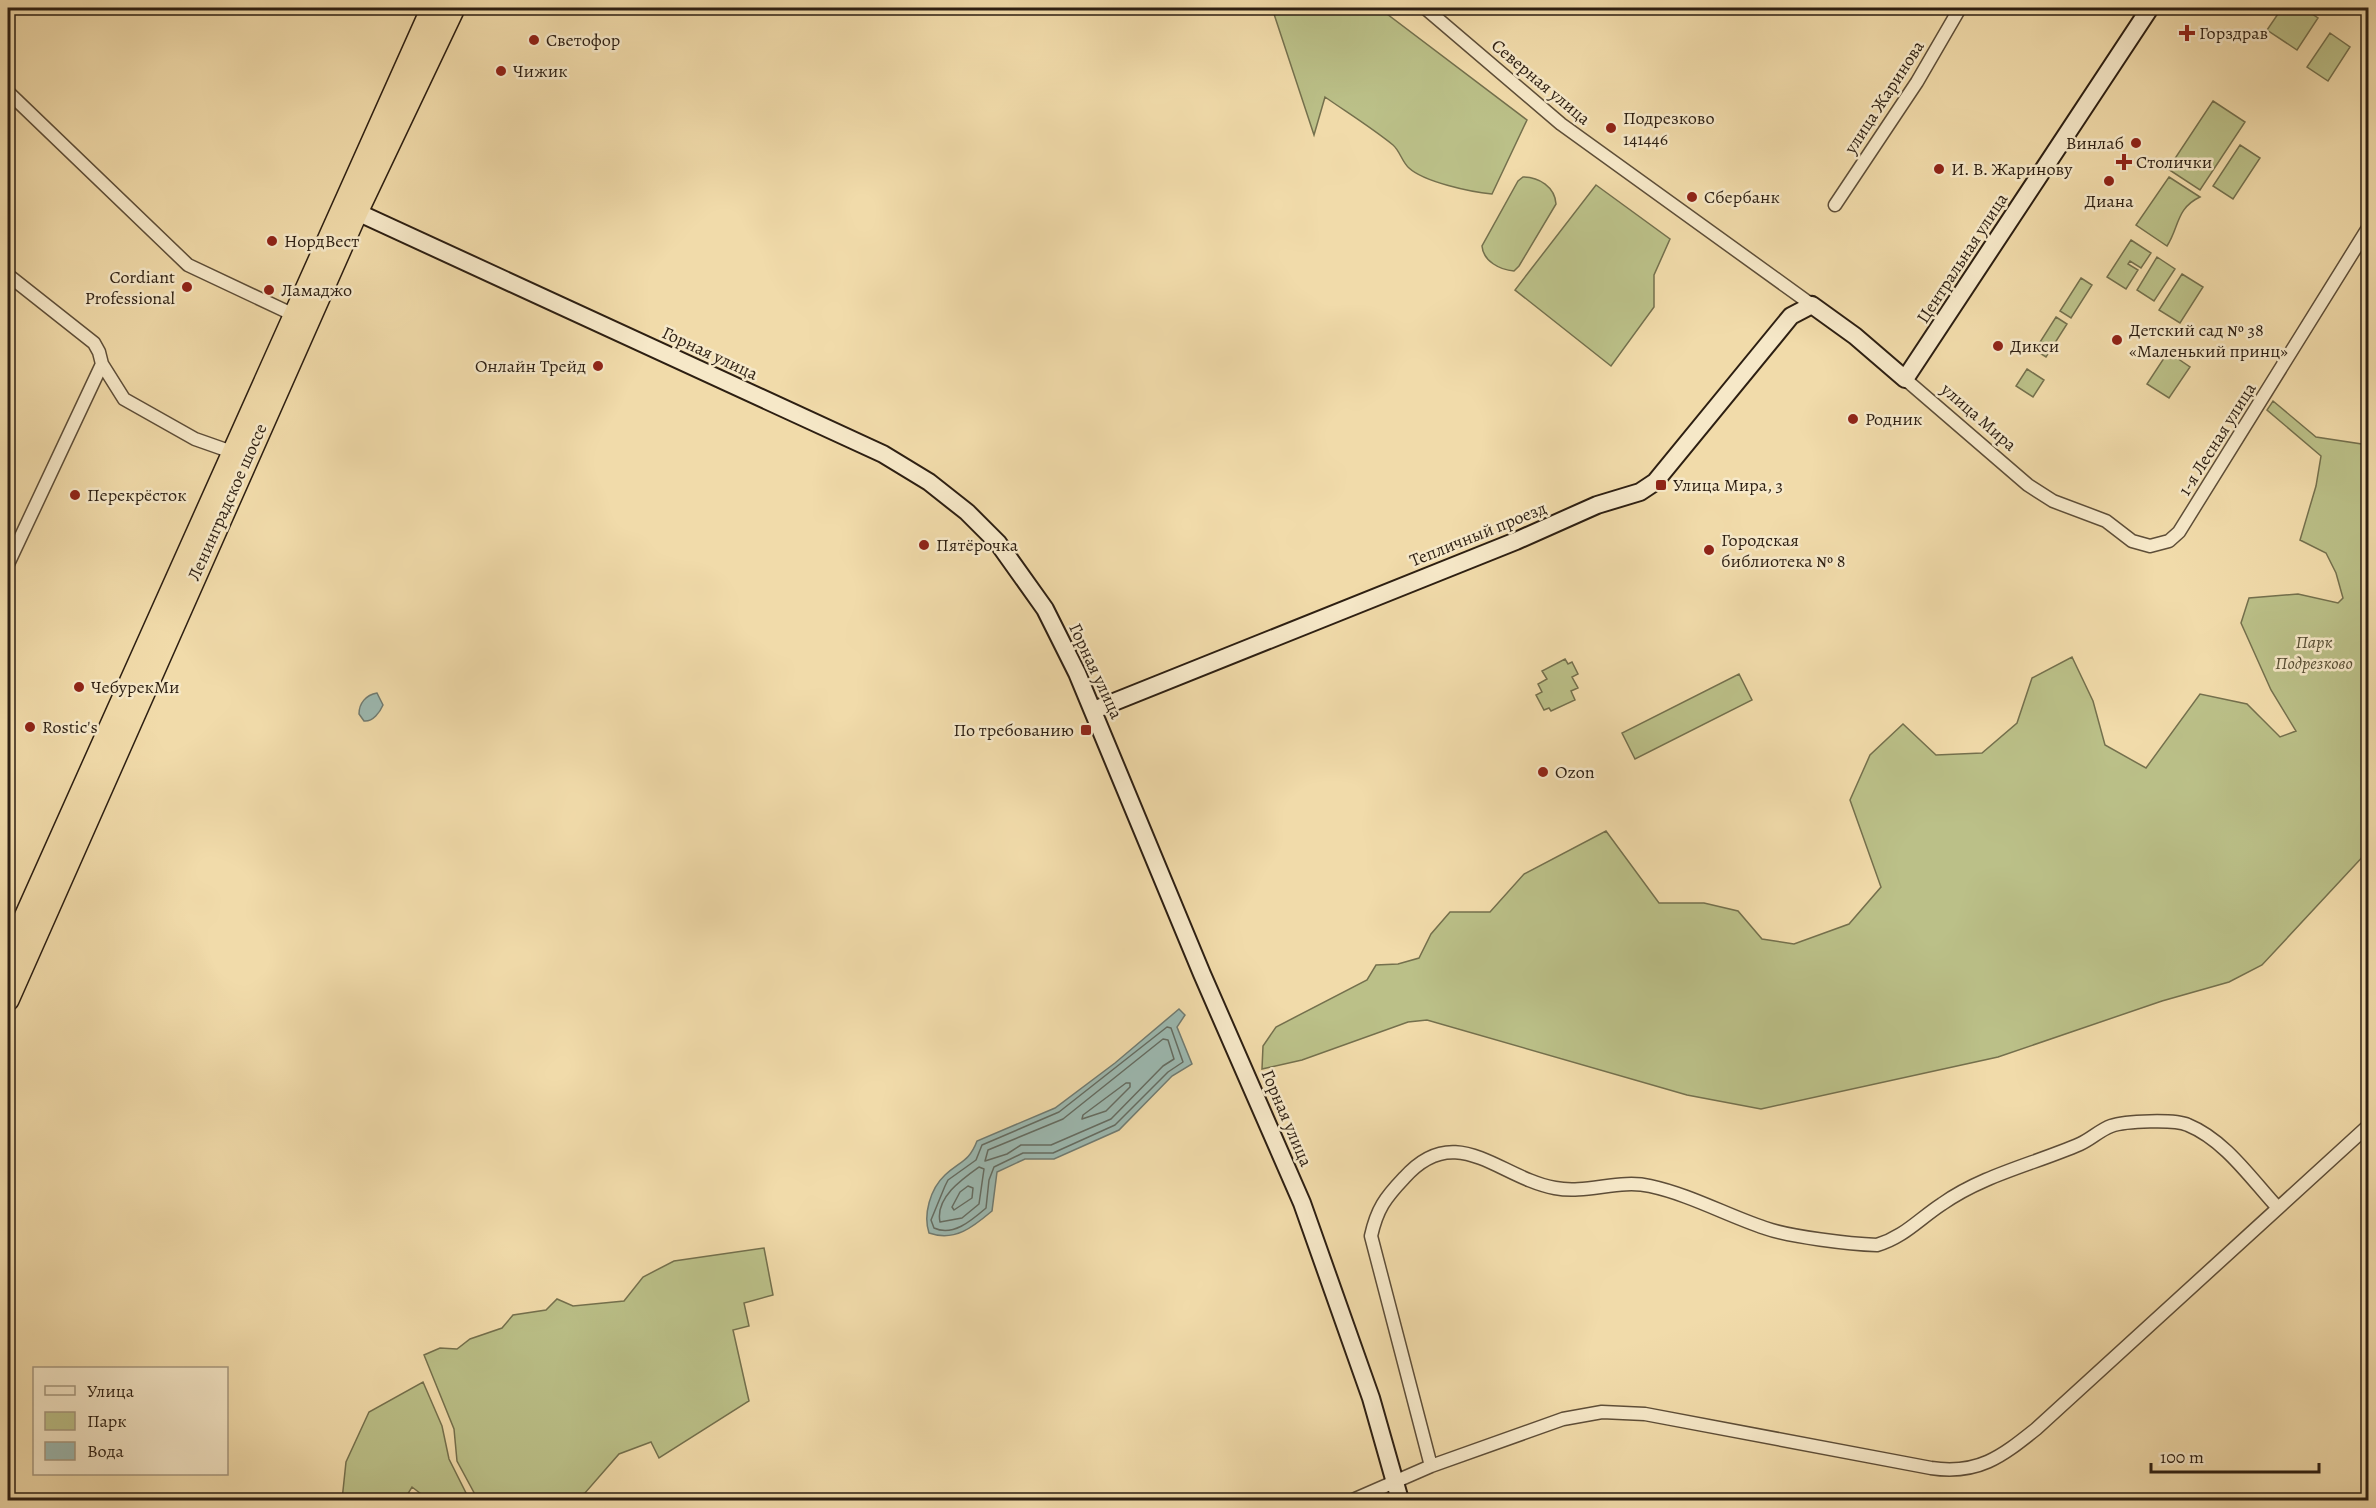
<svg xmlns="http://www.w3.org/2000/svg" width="2376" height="1508" viewBox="0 0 2376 1508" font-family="Alegreya,serif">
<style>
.green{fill:#bbc088;stroke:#74704d;stroke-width:1.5}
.water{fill:#9cb9b1;stroke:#707b71;stroke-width:1.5}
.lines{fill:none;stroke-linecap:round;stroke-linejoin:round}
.shore{stroke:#646c62;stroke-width:1.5}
.street-casing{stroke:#5e4e38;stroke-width:15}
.secondary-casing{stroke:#2d1f12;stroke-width:20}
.highway-casing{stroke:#2d1f12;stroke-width:24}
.street{stroke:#f6e8c8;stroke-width:12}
.secondary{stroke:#f6e8c8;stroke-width:16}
.highway{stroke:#f1dbaa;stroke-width:21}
.poi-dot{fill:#8f2418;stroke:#f6e8c8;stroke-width:2}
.labels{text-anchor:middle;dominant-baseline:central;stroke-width:5;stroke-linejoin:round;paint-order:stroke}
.poi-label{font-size:18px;fill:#2d1f12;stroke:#f6e8c8;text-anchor:start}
.street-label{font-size:18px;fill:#2d1f12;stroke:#f6e8c8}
.park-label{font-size:18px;font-style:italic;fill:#584f35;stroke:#f6e8c8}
</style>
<rect width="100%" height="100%" fill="#f1dbaa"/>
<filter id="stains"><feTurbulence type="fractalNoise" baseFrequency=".00333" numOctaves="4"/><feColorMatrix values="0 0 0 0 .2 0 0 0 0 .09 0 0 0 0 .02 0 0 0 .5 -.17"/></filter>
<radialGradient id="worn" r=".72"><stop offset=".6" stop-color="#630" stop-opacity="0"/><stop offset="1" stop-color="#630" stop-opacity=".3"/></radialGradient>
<path class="green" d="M 1272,8 L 1379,8 L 1527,120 L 1492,194 C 1471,192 1424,182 1409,168 C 1402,162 1400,151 1393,145 C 1372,128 1348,113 1325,97 L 1314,135 Z
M 2282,8 L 2303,8 L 2318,18 L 2297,50 L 2267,30 Z
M 2330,33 L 2350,47 L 2328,81 L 2307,67 Z
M 2213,101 L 2245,122 L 2200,190 L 2168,169 Z
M 2240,145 L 2260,158 L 2233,199 L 2213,186 Z
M 1523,177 C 1539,177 1555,187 1556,204 L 1519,266 L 1514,271 C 1500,270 1483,261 1482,246 L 1518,181 Z
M 2169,177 L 2200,197 C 2176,208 2179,228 2167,246 L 2136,225 Z
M 1596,185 L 1670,239 L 1654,275 L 1654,307 L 1611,366 L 1515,290 Z
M 2131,240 L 2151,253 L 2141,268 L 2130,261 L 2128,264 L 2138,270 L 2126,289 L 2107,277 Z
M 2157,257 L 2175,269 L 2154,301 L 2137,290 Z
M 2182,274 L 2203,287 L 2180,323 L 2159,310 Z
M 2081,278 L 2092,285 L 2071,318 L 2060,311 Z
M 2056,317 L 2067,324 L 2046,357 L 2035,350 Z
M 2168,352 L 2190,367 L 2169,398 L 2147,384 Z
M 2027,369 L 2044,380 L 2033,397 L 2016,386 Z
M 2273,401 L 2316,437 L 2368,445 L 2368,851 L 2262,965 L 2229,982 L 2162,1001 L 1998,1057 L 1761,1109 L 1687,1095 L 1427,1020 L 1408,1022 L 1302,1060 L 1262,1069 L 1263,1046 L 1276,1027 L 1367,980 L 1376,965 L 1398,964 L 1419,958 L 1431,934 L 1450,912 L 1490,912 L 1524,874 L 1606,831 L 1659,903 L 1704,903 L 1738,911 L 1762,939 L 1794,944 L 1849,924 L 1881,887 L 1850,800 L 1870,755 L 1903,724 L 1936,755 L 1982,753 L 2017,723 L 2032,678 L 2072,657 L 2093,701 L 2105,745 L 2146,768 L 2200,694 L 2247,704 L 2280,737 L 2296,731 L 2271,690 L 2241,623 L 2249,598 L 2298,594 L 2338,603 L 2343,598 L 2336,573 L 2326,553 L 2300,540 L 2316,486 L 2321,456 L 2267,410 Z
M 1565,659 L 1568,664 L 1572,662 L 1578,674 L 1572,677 L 1578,688 L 1571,691 L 1575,700 L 1551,711 L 1549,708 L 1544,710 L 1536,695 L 1542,692 L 1538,684 L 1547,679 L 1542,671 Z
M 1739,674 L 1752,700 L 1635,759 L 1622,733 Z
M 764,1248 L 773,1295 L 744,1303 L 749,1326 L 733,1330 L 749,1401 L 659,1458 L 651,1442 L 619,1454 L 585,1493 L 571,1500 L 478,1500 L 457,1461 L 454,1429 L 424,1355 L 440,1348 L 457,1349 L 470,1339 L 502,1328 L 513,1315 L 546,1310 L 557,1299 L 573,1306 L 624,1301 L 643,1277 L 674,1261 Z
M 423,1382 L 442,1426 L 449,1459 L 467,1495 L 463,1500 L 429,1500 L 412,1487 L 404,1500 L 342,1500 L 346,1462 L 369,1412 Z"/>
<path class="water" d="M 377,693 L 383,705 C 380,712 373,722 364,721 L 359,714 C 359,703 366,695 377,693 Z
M 1179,1009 L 1185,1015 L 1177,1027 L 1192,1064 L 1172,1076 L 1119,1130 L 1054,1159 L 1025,1159 L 997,1172 L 992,1211 C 973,1227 955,1242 929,1233 C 923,1215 930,1189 945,1175 C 960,1161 969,1162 977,1141 L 1055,1108 L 1115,1063 Z"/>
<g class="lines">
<path class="shore" d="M 1167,1027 L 1171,1028 L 1183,1062 L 1168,1072 L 1115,1125 L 1053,1153 L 1023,1153 L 994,1167 L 989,1180 L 986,1208 C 972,1220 953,1237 934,1228 L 931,1220 L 945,1186 L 948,1180 L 976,1160 L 982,1145 L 1059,1112 Z
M 1163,1039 L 1168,1040 L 1174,1059 L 1163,1066 L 1111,1119 L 1051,1145 L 1021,1145 L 1007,1154 L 985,1161 L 988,1150 L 1063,1119 Z
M 1126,1083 L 1130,1083 L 1130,1087 L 1106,1111 L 1082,1119 L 1083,1115 Z
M 979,1167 L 984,1169 L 979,1204 L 962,1218 L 940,1222 C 935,1198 962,1179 979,1167 Z
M 968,1186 L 973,1188 L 972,1198 L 954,1210 L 952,1207 L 960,1192 Z"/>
<g class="street-casing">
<path id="street" d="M 1425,8 L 1561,124 L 1812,305
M 8,92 L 188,265 L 292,314
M 1835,205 L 1917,82 L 1960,8
M 8,275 L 94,343 L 99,352 L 102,364 L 8,564
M 102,364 L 124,399 L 195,439 L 232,452
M 1905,379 L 2028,485 L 2053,501 L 2106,521 L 2132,541 L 2150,546 L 2169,541 L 2179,532 L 2368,228
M 1431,1466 L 1371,1236 C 1377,1209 1385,1198 1404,1178 C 1456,1119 1499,1178 1555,1188 C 1587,1194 1619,1179 1650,1186 C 1691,1195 1726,1215 1765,1228 C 1790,1237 1850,1244 1877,1245 C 1904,1237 1919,1219 1942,1204 C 1983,1175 2034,1164 2080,1144 C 2091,1139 2100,1130 2111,1126 C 2125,1121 2175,1119 2188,1125 C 2225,1140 2252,1180 2278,1208
M 1353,1500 L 1431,1466 L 1563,1419 L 1602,1412 L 1645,1414 L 1931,1468 C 1978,1475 2001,1457 2036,1429 L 2368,1126"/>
</g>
<g class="secondary-casing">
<path id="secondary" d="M 357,212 L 883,454 L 929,482 L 967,512 L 998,543 L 1045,609 L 1077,673 L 1202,974 L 1302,1203 L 1371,1398 L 1400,1500
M 1094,710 L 1516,541 L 1597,505 L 1640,492 L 1655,482 L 1791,316 L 1812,305 L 1855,336 L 1905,379 L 2150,8"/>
</g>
<g class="highway-casing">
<path id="highway" d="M 8,955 L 432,8
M 8,1000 L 357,212 L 454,8"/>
</g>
<use href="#street" class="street"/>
<use href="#secondary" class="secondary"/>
<use href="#highway" class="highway"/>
</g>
<g class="poi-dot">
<path d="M2184 24h6v6h6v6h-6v6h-6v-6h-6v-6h6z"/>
<circle cx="534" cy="40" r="6"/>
<circle cx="501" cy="71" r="6"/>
<circle cx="1611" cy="128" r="6"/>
<circle cx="2136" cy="143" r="6"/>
<path d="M2121 153h6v6h6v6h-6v6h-6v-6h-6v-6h6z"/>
<circle cx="1939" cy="169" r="6"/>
<circle cx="2109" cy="181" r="6"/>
<circle cx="1692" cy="197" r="6"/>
<circle cx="272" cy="241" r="6"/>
<circle cx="187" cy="287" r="6"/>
<circle cx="269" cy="290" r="6"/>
<circle cx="2117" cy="340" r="6"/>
<circle cx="1998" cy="346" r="6"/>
<circle cx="598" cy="366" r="6"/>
<circle cx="1853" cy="419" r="6"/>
<rect x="1655" y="479" width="12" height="12" rx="3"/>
<circle cx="75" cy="495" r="6"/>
<circle cx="924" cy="545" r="6"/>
<circle cx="1709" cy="550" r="6"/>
<circle cx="79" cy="687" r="6"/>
<circle cx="30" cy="727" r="6"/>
<rect x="1080" y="724" width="12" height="12" rx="3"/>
<circle cx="1543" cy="772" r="6"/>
</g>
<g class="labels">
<g class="poi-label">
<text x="2199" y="33">Горздрав</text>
<text x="546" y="40">Светофор</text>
<text x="513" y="71">Чижик</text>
<text x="1623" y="118">Подрезково<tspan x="1623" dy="21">141446</tspan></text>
<text x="2124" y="143" text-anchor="end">Винлаб</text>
<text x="2136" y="162">Столички</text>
<text x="1951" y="169">И. В. Жаринову</text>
<text x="1704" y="197">Сбербанк</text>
<text x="2109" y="201" text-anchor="middle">Диана</text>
<text x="284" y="241">НордВест</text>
<text x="175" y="277" text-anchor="end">Cordiant<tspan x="175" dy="21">Professional</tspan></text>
<text x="281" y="290">Ламаджо</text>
<text x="2129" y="330">Детский сад № 38<tspan x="2129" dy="21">«Маленький принц»</tspan></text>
<text x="2010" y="346">Дикси</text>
<text x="586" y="366" text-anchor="end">Онлайн Трейд</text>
<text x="1865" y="419">Родник</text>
<text x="1673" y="485">Улица Мира, 3</text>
<text x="87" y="495">Перекрёсток</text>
<text x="1721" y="540">Городская<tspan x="1721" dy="21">библиотека № 8</tspan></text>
<text x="936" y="545">Пятёрочка</text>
<text x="91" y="687">ЧебурекМи</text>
<text x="42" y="727">Rostic's</text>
<text x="1074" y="730" text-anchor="end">По требованию</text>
<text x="1555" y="772">Ozon</text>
</g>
<g class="street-label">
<text transform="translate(1541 82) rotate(40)">Северная улица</text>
<text transform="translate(1884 97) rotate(-57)">улица Жаринова</text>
<text transform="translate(1962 258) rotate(-57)">Центральная улица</text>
<text transform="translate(710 353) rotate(25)">Горная улица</text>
<text transform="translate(1979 417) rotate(41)">улица Мира</text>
<text transform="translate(2217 439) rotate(-58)">1-я Лесная улица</text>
<text transform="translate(227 502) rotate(-66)">Ленинградское шоссе</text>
<text transform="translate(1478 534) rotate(-22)">Тепличный проезд</text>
<text transform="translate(1096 671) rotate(65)">Горная улица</text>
<text transform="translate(1287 1118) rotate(67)">Горная улица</text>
</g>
<g class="park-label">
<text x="2314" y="642">Парк<tspan x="2314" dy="21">Подрезково</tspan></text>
</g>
</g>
<rect width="2376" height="1508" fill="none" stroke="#f1dbaa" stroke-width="30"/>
<rect x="9" y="9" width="2358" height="1490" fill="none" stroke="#2d1f12" stroke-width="3"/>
<rect x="15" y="15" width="2346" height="1478" fill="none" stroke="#2d1f12" stroke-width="1.5"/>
<rect x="33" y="1367" width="195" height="108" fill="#f6e8c8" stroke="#a6987f" stroke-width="1.5"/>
<rect x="45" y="1386" width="30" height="9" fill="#f6e8c8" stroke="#a6987f" stroke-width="1.5"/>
<text x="87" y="1397" font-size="18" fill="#2d1f12">Улица</text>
<rect x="45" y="1412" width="30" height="18" fill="#bbc088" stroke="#a6987f" stroke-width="1.5"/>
<text x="87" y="1427" font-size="18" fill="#2d1f12">Парк</text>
<rect x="45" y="1442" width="30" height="18" fill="#9cb9b1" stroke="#a6987f" stroke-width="1.5"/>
<text x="87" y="1457" font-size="18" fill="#2d1f12">Вода</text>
<path d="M2151 1463v9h168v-9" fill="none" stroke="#2d1f12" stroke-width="3"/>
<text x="2160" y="1463" font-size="18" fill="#2d1f12" stroke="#f6e8c8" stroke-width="4.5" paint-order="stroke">100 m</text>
<rect width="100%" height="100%" filter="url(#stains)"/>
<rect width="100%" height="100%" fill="url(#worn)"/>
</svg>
